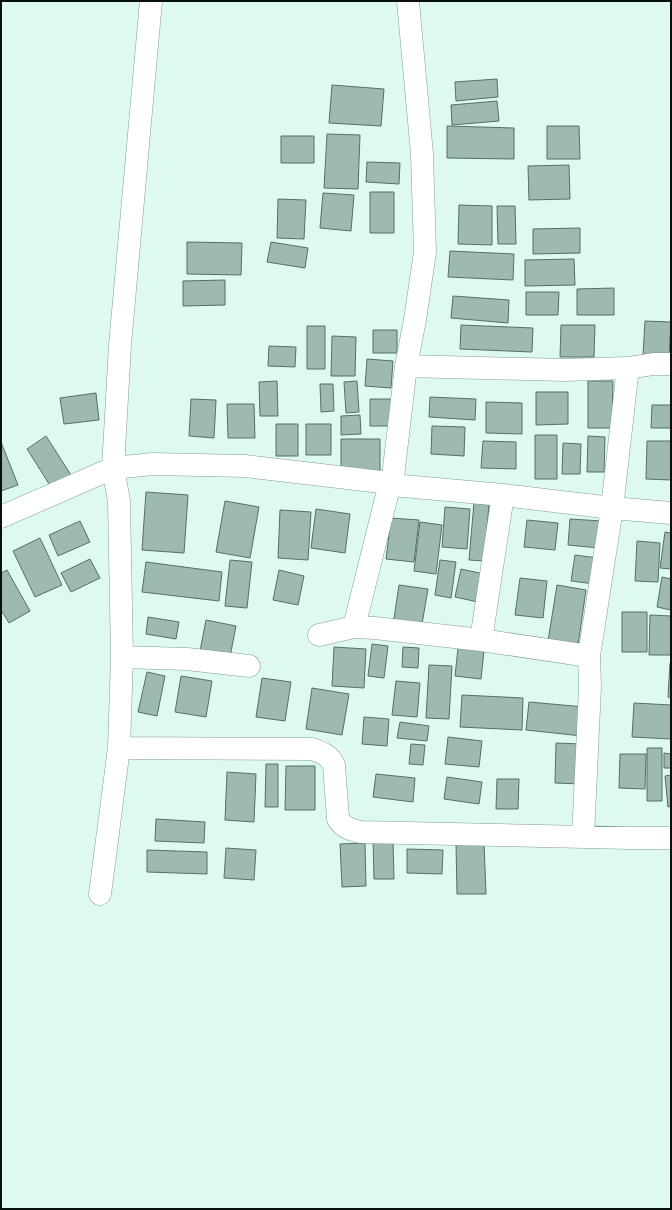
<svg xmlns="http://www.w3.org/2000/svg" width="672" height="1210" viewBox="0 0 672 1210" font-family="Commissioner,sans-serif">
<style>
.building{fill:#9eb9af;stroke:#566f66}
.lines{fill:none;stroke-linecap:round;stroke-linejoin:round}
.minor-casing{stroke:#839d93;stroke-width:23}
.minor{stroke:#fff;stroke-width:22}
</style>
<rect width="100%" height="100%" fill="#def9ef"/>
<path class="building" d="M 497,79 L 498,97 L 456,101 L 455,82 Z
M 332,85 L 384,89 L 381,126 L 329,123 Z
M 497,101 L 499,121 L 452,125 L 451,105 Z
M 447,126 L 514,128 L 514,159 L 447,158 Z
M 547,126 L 579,126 L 580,159 L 547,159 Z
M 327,134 L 360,135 L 358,189 L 324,188 Z
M 281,136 L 314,136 L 314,163 L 281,163 Z
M 367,162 L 400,163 L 399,184 L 366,182 Z
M 569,165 L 570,199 L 529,200 L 528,166 Z
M 370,192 L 394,192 L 394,233 L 370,233 Z
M 323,193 L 354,195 L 351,231 L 320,228 Z
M 278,199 L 306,200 L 304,239 L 277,238 Z
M 459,205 L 492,206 L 492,245 L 458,244 Z
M 497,206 L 515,206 L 516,244 L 498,244 Z
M 580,228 L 580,253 L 533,254 L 533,229 Z
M 187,242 L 242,243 L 241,275 L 187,274 Z
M 271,242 L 308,248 L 305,268 L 267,262 Z
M 450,251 L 514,254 L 513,280 L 448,277 Z
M 574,259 L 575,285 L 525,286 L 525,260 Z
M 225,280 L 225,305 L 183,306 L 183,281 Z
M 614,288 L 614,315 L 577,315 L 577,289 Z
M 526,292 L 559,292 L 558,315 L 526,315 Z
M 453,296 L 509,300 L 508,323 L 451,318 Z
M 645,321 L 671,322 L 669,357 L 643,355 Z
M 461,325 L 533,328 L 532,352 L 460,349 Z
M 561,325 L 595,325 L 594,357 L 560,357 Z
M 307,326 L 325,326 L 325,369 L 307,369 Z
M 373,330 L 397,330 L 397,353 L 373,353 Z
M 332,336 L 356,337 L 355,376 L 331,376 Z
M 269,346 L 296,347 L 295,367 L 268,366 Z
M 367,359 L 393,361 L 391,388 L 365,386 Z
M 277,381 L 278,416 L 260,416 L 259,382 Z
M 357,381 L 359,412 L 346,413 L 344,382 Z
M 588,381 L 613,381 L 612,428 L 588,428 Z
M 320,384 L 333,384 L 334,411 L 321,412 Z
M 536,392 L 568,392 L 568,424 L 536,425 Z
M 96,393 L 99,420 L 64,424 L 60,398 Z
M 430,397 L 476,399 L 475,420 L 429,417 Z
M 191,399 L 216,400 L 214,438 L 189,436 Z
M 370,399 L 395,399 L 394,426 L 370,426 Z
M 486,402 L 522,403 L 522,434 L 486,433 Z
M 227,404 L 254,404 L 255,438 L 228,438 Z
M 652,405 L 671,405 L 671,428 L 651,428 Z
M 360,415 L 361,434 L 341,435 L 341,416 Z
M 276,424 L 298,424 L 298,456 L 276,456 Z
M 306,424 L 331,424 L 331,455 L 306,455 Z
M 432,426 L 465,427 L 464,456 L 431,454 Z
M 535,435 L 557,435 L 557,479 L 535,479 Z
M 46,436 L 71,475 L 51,487 L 27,449 Z
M 588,436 L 605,437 L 604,472 L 587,472 Z
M 341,439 L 380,439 L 380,473 L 341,473 Z
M 483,441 L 516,442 L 516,469 L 481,468 Z
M 647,441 L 671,441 L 671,480 L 646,479 Z
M 1,442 L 18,485 L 1,491 Z
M 563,443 L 581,444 L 580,474 L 562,474 Z
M 146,492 L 188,495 L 184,553 L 142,550 Z
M 225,501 L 259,507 L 250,558 L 216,552 Z
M 474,503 L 489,505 L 484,561 L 469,560 Z
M 445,507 L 470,509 L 467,549 L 442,547 Z
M 316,509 L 350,514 L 345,553 L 311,548 Z
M 280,510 L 311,512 L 308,560 L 278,558 Z
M 391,518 L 419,520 L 414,562 L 386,559 Z
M 570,519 L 602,521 L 599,548 L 568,545 Z
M 527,520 L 558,523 L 555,550 L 524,547 Z
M 80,521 L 90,542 L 58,556 L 49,535 Z
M 420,522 L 442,525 L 436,574 L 414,571 Z
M 665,532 L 671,533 L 671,569 L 660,568 Z
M 40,538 L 62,585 L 35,597 L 13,551 Z
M 637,541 L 660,543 L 658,582 L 635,581 Z
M 575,555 L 598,558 L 595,584 L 571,581 Z
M 90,559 L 100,578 L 71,592 L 61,573 Z
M 230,560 L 252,562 L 247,608 L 225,606 Z
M 440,560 L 456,562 L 451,598 L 435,595 Z
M 146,562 L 222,572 L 219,601 L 142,592 Z
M 461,569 L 484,574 L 478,602 L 455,597 Z
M 7,570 L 30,611 L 9,623 L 1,610 L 1,573 Z
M 279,570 L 304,576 L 298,605 L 273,600 Z
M 662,577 L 671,579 L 671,610 L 657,607 Z
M 520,578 L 547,581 L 543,618 L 515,615 Z
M 399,585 L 428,589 L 421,630 L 393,625 Z
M 557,585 L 586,590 L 578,645 L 548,641 Z
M 622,612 L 647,612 L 647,652 L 622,652 Z
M 650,615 L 671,616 L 671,655 L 649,655 Z
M 148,617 L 179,622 L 176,639 L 146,634 Z
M 206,620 L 236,626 L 230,657 L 200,651 Z
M 372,644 L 388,646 L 384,678 L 368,676 Z
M 334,647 L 366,649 L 364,688 L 332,686 Z
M 403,647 L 419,648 L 418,668 L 402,667 Z
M 458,648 L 484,651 L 481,679 L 455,676 Z
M 670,663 L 671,663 L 671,698 L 668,697 Z
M 429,665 L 452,666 L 449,719 L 426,718 Z
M 147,672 L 165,676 L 157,716 L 138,712 Z
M 181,676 L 212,681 L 206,717 L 175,712 Z
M 262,678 L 291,682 L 285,721 L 256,717 Z
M 396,681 L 420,683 L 417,717 L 392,715 Z
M 312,688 L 349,694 L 342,735 L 306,729 Z
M 462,695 L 523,698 L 522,730 L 460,727 Z
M 529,702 L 585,707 L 582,736 L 526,730 Z
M 634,703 L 671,705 L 671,739 L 632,737 Z
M 364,717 L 389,719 L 387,746 L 362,744 Z
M 400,722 L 429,726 L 427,741 L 397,738 Z
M 448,737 L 482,741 L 479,767 L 445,764 Z
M 556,743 L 582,744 L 581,784 L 555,783 Z
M 411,744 L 425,745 L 423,765 L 409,764 Z
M 647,748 L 662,748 L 662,801 L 647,801 Z
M 664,753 L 671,754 L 671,768 L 664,768 Z
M 620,754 L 646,754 L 645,789 L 619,788 Z
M 266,764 L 278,764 L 278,807 L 265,807 Z
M 286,766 L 315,766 L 315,810 L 285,810 Z
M 227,772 L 256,774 L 254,822 L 225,820 Z
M 376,774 L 415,778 L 413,802 L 373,797 Z
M 671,775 L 671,806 L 668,807 L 665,776 Z
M 447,777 L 482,782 L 479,804 L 444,799 Z
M 497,779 L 519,779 L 518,809 L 496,809 Z
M 156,819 L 205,822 L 204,843 L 155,841 Z
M 373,840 L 393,840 L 394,879 L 374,879 Z
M 365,843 L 366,886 L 342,887 L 340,844 Z
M 484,843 L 486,894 L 457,894 L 456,844 Z
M 226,848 L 256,850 L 254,880 L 224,878 Z
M 407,849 L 443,850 L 442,874 L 407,873 Z
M 147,850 L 207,852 L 207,874 L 147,872 Z"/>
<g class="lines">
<g class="minor-casing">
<path id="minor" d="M 151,1 L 120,345 L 113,468 L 119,501 L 122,657 L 119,748 L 312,749 C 323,753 329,755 334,765 L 338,819 C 344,828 351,830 361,832 L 629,838 L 671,838
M 406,366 L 564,370 L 628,368 L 654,364 L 671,364
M 390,483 L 354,627 L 375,628 L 481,640 L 589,656
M 392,485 L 406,366 L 415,320 L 425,252 L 422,154 L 408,1
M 1,517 L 113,468 L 153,464 L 245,466 L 390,483 L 392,485 L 503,495 L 612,508 L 671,513
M 319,635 L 354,627
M 481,640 L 503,495
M 122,657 L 187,659 L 249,666
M 583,837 L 590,687 L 589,656 L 612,508 L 628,368
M 100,894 L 119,748"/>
</g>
<use href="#minor" class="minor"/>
</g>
<rect width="672" height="1210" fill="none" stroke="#07100d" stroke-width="4"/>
</svg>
